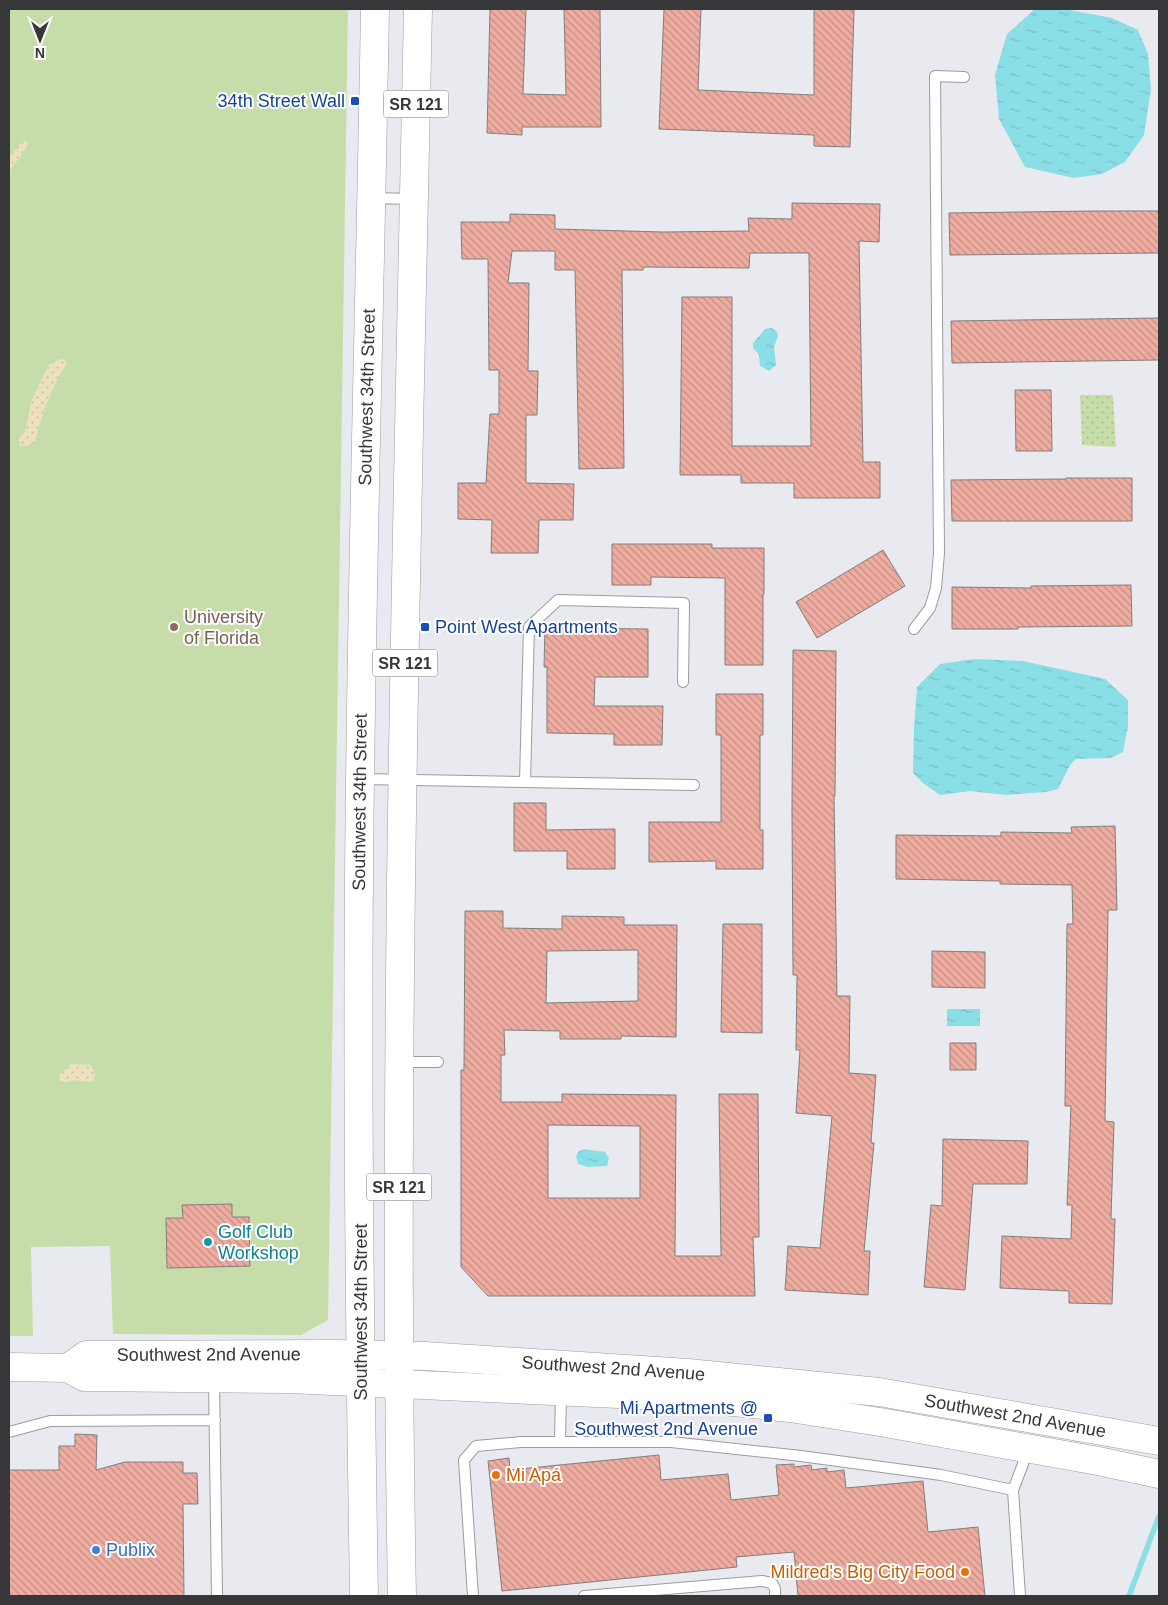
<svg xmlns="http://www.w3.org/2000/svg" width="1168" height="1605" viewBox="0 0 1168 1605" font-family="Helvetica,sans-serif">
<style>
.grass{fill:#c6ddaa}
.sand{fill:url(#sand-dots)}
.park{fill:url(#park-dots)}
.water{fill:url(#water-ripples)}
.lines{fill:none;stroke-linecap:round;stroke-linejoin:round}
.stream{stroke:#8adee6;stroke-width:5.5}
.building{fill:url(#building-back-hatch);stroke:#837e7d;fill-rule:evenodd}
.lane-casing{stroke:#9b9ca1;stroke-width:12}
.secondary-casing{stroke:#9b9ca1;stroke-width:29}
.primary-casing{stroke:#9b9ca1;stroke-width:29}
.lane{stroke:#fff;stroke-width:10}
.secondary{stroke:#fff;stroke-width:28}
.primary{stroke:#fff;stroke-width:28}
.transit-dot{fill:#1a4fb4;stroke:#fff;stroke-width:2}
.education-dot{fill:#8d6e63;stroke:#fff;stroke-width:2}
.culture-dot{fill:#0f9aa8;stroke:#fff;stroke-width:2}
.food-dot{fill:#e8710a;stroke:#fff;stroke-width:2}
.shop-dot{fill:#3f7fe0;stroke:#fff;stroke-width:2}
.labels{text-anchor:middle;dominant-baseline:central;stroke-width:4;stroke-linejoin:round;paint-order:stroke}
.shield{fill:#fff;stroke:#727374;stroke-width:1}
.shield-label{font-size:16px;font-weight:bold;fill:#363739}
.transit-label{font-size:18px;fill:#164399;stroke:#fff;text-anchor:end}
.street-label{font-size:18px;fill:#363739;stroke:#fff}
.education-label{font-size:18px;fill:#785e54;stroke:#fff;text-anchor:start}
.culture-label{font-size:18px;fill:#0d838f;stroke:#fff;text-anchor:start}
.food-label{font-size:18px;fill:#c56008;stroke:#fff;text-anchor:start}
.shop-label{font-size:18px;fill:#366cbe;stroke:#fff;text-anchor:start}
</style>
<defs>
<pattern id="sand-dots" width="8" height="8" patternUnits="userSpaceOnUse" patternTransform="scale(1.25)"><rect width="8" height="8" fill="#ebe1bc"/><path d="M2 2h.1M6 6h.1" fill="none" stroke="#cac2a2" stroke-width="1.8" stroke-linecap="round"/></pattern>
<pattern id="park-dots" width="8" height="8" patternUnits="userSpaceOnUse" patternTransform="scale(1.25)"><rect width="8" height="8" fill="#c6ddaa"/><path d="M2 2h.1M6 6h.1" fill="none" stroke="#abbe93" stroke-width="1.8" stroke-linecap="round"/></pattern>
<pattern id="water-ripples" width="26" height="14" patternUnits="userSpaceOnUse" patternTransform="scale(1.25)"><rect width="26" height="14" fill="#8adee6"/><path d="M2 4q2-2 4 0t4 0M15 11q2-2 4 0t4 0" fill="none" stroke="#78bfc6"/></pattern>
<pattern id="building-back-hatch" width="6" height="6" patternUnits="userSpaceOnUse" patternTransform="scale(1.25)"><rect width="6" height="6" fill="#efaca0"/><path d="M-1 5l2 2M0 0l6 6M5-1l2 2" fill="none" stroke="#c28d83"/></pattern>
</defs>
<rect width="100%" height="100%" fill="#e9eaef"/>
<path class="grass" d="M 9,9 L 348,9 L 328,1320 L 301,1335 L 113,1334 L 110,1246 L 31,1247 L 33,1336 L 9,1336 Z"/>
<path class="sand" d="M 23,140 L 28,142 C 27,151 14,163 9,172 L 9,158 Z
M 59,359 L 63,359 L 66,361 L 66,365 L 59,376 L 45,408 L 35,441 L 27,446 L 20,446 L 19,438 L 25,432 L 31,402 L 45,372 L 49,365 Z
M 71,1064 L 91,1065 L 95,1073 L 94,1079 L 91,1082 C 80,1081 74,1079 63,1083 L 60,1081 L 59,1075 Z"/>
<path class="park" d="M 1080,395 L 1113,395 L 1116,447 L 1082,445 Z"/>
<path class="water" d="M 1035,9 L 1064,9 L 1112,18 L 1138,30 L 1148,54 L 1151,89 L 1144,135 L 1125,162 L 1102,174 L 1074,178 L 1025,167 L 999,119 L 995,75 L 1007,34 Z
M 772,328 L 777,332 L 778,336 L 774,347 L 776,365 L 769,371 L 760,366 L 759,355 L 753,348 L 753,343 L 765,329 Z
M 975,659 L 1023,661 L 1105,679 L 1128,700 L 1128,727 L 1123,752 L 1111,758 L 1076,759 L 1070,765 L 1058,789 L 1046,792 L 1006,795 L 970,791 L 940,795 L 923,783 L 913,773 L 914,728 L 917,687 L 940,664 Z
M 947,1009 L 980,1009 L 980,1026 L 947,1026 Z
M 584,1149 L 605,1152 L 609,1158 L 607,1166 L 588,1167 L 578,1164 L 576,1156 L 579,1151 Z"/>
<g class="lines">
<path class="stream" d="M 1129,1596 L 1159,1516"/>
</g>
<path class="building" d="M 490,9 L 526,9 L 523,94 L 566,95 L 564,9 L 600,9 L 601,127 L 522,127 L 522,135 L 487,133 Z
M 664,9 L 701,9 L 698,90 L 814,95 L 814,9 L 854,9 L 850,147 L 814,146 L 814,135 L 659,129 Z
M 792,203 L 880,204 L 879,242 L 859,241 L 863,462 L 880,462 L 880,498 L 794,498 L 794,483 L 741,483 L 741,475 L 680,475 L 682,297 L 732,297 L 732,446 L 811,446 L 809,253 L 750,253 L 749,268 L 644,267 L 643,270 L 622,270 L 624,468 L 579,469 L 575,270 L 555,270 L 555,251 L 512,251 L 508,283 L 529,283 L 528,371 L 538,371 L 537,415 L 526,415 L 526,483 L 574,484 L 573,520 L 539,520 L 538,553 L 491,553 L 492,520 L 458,519 L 458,483 L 486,483 L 490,414 L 499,414 L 499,370 L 489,370 L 488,259 L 462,259 L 461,222 L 510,222 L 510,214 L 555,215 L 555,229 L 663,232 L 749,231 L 748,218 L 792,219 Z
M 1094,211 L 1159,211 L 1159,253 L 950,255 L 949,213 Z
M 1159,318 L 1159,360 L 952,363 L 951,321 Z
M 1015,390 L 1051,390 L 1052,451 L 1016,451 Z
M 1066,478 L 1132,478 L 1132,521 L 952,521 L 951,480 L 1066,479 Z
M 612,544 L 712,544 L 712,548 L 764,548 L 764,594 L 763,594 L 763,665 L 725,665 L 725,578 L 651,577 L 651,585 L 612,585 Z
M 883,550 L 905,586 L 817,638 L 796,602 Z
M 1131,585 L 1132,626 L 1018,627 L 1018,629 L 952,629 L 952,587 L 1031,588 L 1031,586 Z
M 545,628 L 648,629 L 648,677 L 595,677 L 594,706 L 663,706 L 662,745 L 614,745 L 614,734 L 547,733 L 547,667 L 544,667 Z
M 793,650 L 836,651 L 835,796 L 834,796 L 837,996 L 850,996 L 849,1073 L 876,1075 L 871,1143 L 874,1143 L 864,1251 L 870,1251 L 868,1295 L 785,1290 L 788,1246 L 820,1248 L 832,1116 L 796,1113 L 800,1050 L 796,1050 L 797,975 L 793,975 L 792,811 Z
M 716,694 L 763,694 L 763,735 L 760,735 L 760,830 L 763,830 L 763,869 L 716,869 L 716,861 L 649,862 L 649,822 L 721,822 L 721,735 L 716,735 Z
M 514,803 L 546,803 L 546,830 L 615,829 L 615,869 L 567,869 L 567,851 L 514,851 Z
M 1115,826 L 1117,910 L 1108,910 L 1105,1121 L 1114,1122 L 1111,1219 L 1115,1219 L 1112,1304 L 1069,1303 L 1069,1291 L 1000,1288 L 1002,1236 L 1071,1239 L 1072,1205 L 1067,1205 L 1071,1106 L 1065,1106 L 1067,924 L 1073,924 L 1072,885 L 1000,884 L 1000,881 L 896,879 L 896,835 L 1001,836 L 1001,832 L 1072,833 L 1071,827 Z
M 465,911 L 503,911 L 503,928 L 562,929 L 562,916 L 624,917 L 624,925 L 677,925 L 676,1037 L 621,1036 L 621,1039 L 560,1039 L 560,1031 L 504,1030 L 505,1055 L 501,1055 L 501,1102 L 562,1102 L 562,1094 L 676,1095 L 675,1256 L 721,1256 L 719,1094 L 758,1094 L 759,1237 L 753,1237 L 755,1296 L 488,1296 L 461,1267 L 461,1070 L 464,1070 ZM 638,950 L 638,1001 L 546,1003 L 547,951 ZM 548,1125 L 640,1126 L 640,1198 L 548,1198 Z
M 723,924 L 762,924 L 762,1033 L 721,1032 Z
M 932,951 L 985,952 L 985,988 L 932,987 Z
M 950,1043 L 976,1043 L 976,1070 L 950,1070 Z
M 943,1139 L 1028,1141 L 1027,1184 L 973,1184 L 965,1290 L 924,1287 L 931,1205 L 942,1206 Z
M 232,1204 L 232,1217 L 249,1217 L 250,1266 L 167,1268 L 166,1218 L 183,1218 L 182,1205 Z
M 75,1434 L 97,1435 L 96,1470 L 125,1462 L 183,1462 L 183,1473 L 197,1473 L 198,1504 L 183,1504 L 184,1596 L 9,1596 L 9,1470 L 59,1470 L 59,1446 L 75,1446 Z
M 659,1455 L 661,1480 L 728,1474 L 731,1500 L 779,1495 L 776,1465 L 794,1464 L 794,1467 L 811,1465 L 812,1470 L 827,1468 L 827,1472 L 844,1470 L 846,1488 L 923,1481 L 928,1532 L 978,1527 L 985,1596 L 798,1596 L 794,1552 L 736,1557 L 737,1567 L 502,1591 L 488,1461 L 509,1458 L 510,1470 Z"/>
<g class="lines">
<g class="lane-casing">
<path id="lane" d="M 372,198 L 413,199
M 914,629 L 930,608 L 936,588 L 939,553 L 935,76 L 964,77
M 361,779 L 694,785
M 525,782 L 529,627 L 558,600 L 684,603 L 683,682
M 401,1062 L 438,1062
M 214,1380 L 217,1596
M 9,1432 L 50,1421 L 215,1420
M 560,1442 L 561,1392
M 473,1596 L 464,1460 L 476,1446 L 521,1442 L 671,1442 L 801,1456 L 941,1475 L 1013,1490
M 584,1596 L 762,1581 L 772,1583 L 775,1589 L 775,1596
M 1020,1596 L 1013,1490 L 1023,1464 L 1025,1449"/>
</g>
<g class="secondary-casing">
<g id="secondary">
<path d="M 9,1367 L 68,1368 L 84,1377 L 288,1379 L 685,1397 L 790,1408 L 880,1422 L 1098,1461 L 1159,1474"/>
<path id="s1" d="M 68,1368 L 86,1355 L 334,1354 L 425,1356 L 688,1373 L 879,1392 L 1159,1441"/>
</g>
</g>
<g class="primary-casing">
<g id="primary">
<path id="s2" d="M 364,1596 C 360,1357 357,1117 359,878 C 361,588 370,299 375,9"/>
<path d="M 402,1596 C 392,1067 407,538 418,9"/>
</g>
</g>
<use href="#lane" class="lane"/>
<use href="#secondary" class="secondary"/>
<use href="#primary" class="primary"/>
</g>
<g class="transit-dot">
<rect x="350" y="96" width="10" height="10" rx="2.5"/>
<rect x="420" y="622" width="10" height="10" rx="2.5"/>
<rect x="763" y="1413" width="10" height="10" rx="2.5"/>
</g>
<circle class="education-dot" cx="174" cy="627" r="5"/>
<circle class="culture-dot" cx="208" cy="1242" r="5"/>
<g class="food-dot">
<circle cx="496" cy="1475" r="5"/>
<circle cx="965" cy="1572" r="5"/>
</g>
<circle class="shop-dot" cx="96" cy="1550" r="5"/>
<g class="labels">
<g class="shield">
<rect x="383.5" y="90.5" width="65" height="27" rx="4"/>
<rect x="372.5" y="649.5" width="65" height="27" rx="4"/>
<rect x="366.5" y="1173.5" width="65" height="27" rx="4"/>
</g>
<g class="shield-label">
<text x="416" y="104">SR 121</text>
<text x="405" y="663">SR 121</text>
<text x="399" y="1187">SR 121</text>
</g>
<g class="transit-label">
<text x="345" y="101">34th Street Wall</text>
<text x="435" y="627" text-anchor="start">Point West Apartments</text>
<text x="758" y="1408">Mi Apartments @<tspan x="758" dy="21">Southwest 2nd Avenue</tspan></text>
</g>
<g class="street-label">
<text stroke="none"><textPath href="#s2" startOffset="1199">Southwest 34th Street</textPath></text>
<text stroke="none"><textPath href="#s2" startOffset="794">Southwest 34th Street</textPath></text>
<text transform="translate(361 1312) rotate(-90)">Southwest 34th Street</text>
<text stroke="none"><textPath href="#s1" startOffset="145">Southwest 2nd Avenue</textPath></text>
<text stroke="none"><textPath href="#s1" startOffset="550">Southwest 2nd Avenue</textPath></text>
<text stroke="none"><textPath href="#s1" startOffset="955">Southwest 2nd Avenue</textPath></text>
</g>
<g class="education-label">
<text x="184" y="617">University<tspan x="184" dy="21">of Florida</tspan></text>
</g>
<g class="culture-label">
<text x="218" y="1232">Golf Club<tspan x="218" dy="21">Workshop</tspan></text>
</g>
<g class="food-label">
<text x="506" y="1475">Mi Apá</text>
<text x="955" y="1572" text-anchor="end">Mildred's Big City Food</text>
</g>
<g class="shop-label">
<text x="106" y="1550">Publix</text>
</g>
</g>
<rect width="1168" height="1605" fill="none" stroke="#363739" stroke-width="20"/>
<g transform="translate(40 40) rotate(180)" stroke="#ffffff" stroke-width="4" paint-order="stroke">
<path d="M0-4L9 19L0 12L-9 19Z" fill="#363739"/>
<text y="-8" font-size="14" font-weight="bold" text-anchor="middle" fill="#363739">N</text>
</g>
</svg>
